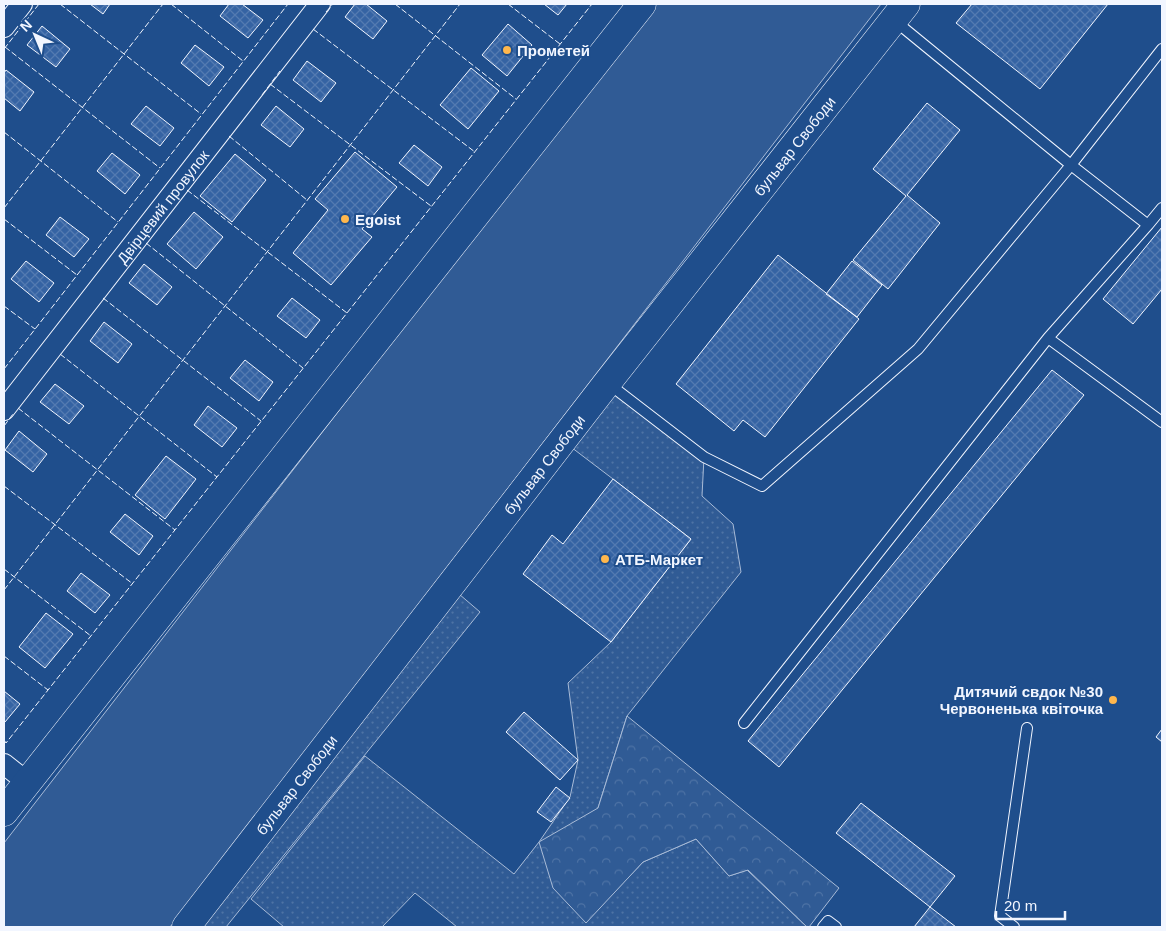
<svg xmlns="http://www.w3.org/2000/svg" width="1166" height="931" viewBox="0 0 1166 931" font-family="Arial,sans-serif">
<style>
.grass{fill:url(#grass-dots);stroke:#a8bbd7}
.forest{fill:url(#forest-crowns);stroke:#a8bbd7}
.park{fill:#305b95;stroke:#a8bbd7}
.building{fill:url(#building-cross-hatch);stroke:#f2f6ff}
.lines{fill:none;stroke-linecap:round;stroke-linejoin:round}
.lane-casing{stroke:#f2f6ff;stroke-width:12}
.street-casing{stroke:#f2f6ff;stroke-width:22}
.secondary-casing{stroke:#f2f6ff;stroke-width:29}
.lane{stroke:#1f4e8c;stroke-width:10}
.street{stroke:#1f4e8c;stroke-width:20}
.secondary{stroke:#1f4e8c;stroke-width:28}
.fence{stroke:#f2f6ff;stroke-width:1;stroke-dasharray:6 2.5;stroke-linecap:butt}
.poi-dot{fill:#ffb74d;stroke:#1f4e8c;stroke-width:2}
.labels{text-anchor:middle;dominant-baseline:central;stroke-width:4;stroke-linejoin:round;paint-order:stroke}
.poi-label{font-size:15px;font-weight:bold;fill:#f2f6ff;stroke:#1f4e8c;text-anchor:start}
.street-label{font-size:15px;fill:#f2f6ff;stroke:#1f4e8c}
</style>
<defs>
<pattern id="grass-dots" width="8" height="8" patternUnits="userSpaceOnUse" patternTransform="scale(1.25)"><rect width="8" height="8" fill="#305b95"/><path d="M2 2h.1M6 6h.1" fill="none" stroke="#4e73a5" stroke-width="1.8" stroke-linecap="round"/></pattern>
<pattern id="forest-crowns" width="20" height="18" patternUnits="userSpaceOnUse" patternTransform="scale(1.25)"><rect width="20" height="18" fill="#305b95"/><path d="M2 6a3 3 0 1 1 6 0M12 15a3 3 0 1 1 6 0" fill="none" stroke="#4e73a5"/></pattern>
<pattern id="building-cross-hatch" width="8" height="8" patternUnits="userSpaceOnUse" patternTransform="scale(1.25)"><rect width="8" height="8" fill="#3563a3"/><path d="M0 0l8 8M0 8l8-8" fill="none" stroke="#537ab1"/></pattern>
</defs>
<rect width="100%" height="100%" fill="#1f4e8c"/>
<path class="grass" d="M 607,383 L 704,457 L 702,496 L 733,524 L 741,572 L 627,716 L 598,808 L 586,922 L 643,862 L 696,839 L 729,876 L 747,870 L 807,927 L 457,927 L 415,893 L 382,927 L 284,927 L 251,899 L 365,756 L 514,874 L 539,842 L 570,797 L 578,760 L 568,683 L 611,642 L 691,539 L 613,479 L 563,441 Z
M 452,588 L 480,612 L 226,927 L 187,927 Z"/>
<path class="forest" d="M 627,716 L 839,888 L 809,927 L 807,927 L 748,870 L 729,876 L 696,839 L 643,862 L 586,923 L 553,888 L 539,842 L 598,808 Z"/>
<path class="park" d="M 654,4 L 881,4 L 170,927 L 4,927 L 4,843 Z"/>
<path class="building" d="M 90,4 L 110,4 L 103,14 Z
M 229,4 L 242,4 L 263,20 L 248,38 L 220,16 Z
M 355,4 L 366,4 L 387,21 L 373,39 L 345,17 Z
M 544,4 L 567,4 L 558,15 Z
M 972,4 L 1108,4 L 1040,89 L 956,23 Z
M 508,24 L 532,45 L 507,76 L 482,55 Z
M 42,26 L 70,49 L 56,67 L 27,45 Z
M 195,45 L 224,67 L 209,86 L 181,63 Z
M 307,61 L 336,83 L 321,102 L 293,80 Z
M 471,68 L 499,91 L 468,129 L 440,105 Z
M 6,70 L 34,92 L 20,111 L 4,98 L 4,73 Z
M 927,103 L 960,130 L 907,195 L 940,223 L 888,289 L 853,260 L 906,196 L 873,169 Z
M 146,106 L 174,128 L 160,146 L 131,124 Z
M 276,106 L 304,129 L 290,147 L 261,125 Z
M 414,145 L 442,167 L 428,186 L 399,163 Z
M 355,152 L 397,187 L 362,229 L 372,237 L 331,285 L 293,253 L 328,210 L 315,199 Z
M 112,153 L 140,175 L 125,194 L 97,171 Z
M 235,154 L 266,180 L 232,222 L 200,196 Z
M 194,212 L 223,237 L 196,269 L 167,244 Z
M 60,217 L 89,239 L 74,257 L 46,235 Z
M 1162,227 L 1162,289 L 1133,324 L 1103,299 Z
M 778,255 L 859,319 L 765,437 L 743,420 L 734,431 L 676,384 Z
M 26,261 L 54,283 L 39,302 L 11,279 Z
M 852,261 L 882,285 L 857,317 L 826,294 Z
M 144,264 L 172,287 L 157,305 L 129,283 Z
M 292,298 L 320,320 L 306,338 L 277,316 Z
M 104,322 L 132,344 L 118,363 L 90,341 Z
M 245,360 L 273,382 L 259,401 L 230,378 Z
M 1052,370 L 1084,395 L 779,767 L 748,741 Z
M 55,384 L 84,406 L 69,424 L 40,402 Z
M 208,406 L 237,428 L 222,447 L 194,425 Z
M 19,431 L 47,454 L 33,472 L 5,450 Z
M 166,456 L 196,479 L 165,519 L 135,495 Z
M 613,479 L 691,539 L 611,642 L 523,574 L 552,535 L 563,544 Z
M 125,514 L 153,536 L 139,555 L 110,532 Z
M 81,573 L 110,595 L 95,613 L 67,591 Z
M 46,613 L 73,634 L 45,668 L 19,647 Z
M 4,691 L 20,704 L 5,722 L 4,721 Z
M 524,712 L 578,760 L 560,780 L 506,732 Z
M 1162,729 L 1162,742 L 1156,737 Z
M 556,787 L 570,798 L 551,822 L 537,812 Z
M 861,803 L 955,876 L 930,907 L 836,833 Z
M 930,907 L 956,927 L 914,927 Z"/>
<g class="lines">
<g class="lane-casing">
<path id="lane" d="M 895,21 L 1071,165 L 1148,225 L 1048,338
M 1148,225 L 1162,208
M 609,384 L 704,457 L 762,486 L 918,349 L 1071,165 L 1162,49
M 744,723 L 1048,338 L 1162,422
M 823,927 L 828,921 L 836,927
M 1014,927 L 1000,916 L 1027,728"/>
</g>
<g class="street-casing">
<g id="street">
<path d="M 4,27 L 22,4"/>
<path id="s1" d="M 4,410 L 320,4"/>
<path d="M 4,764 L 27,782"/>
</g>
</g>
<g class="secondary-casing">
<g id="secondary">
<path d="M 4,812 L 642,4"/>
<path id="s2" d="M 186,927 L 607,383 L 906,4"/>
</g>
</g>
<use href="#lane" class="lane"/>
<use href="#street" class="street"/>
<use href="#secondary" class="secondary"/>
<path class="fence" d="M 60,4 L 201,114
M 171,4 L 243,61
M 395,4 L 516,99
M 508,4 L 560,44
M 326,12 L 333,4
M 313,29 L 475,152
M 5,47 L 160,168
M 4,49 L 39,4
M 270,84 L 431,206
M 262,95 L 280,71
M 4,132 L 118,222
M 229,136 L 307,200
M 187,190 L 347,313
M 4,208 L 163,4
M 4,219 L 77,275
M 146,243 L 303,368
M 103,298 L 261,421
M 4,306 L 35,329
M 60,354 L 217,477
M 4,369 L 288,4
M 18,408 L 175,530
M 4,426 L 13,414
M 4,486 L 133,584
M 4,569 L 91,636
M 4,590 L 460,4
M 4,656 L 48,690
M 4,740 L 6,743 L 592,4"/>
</g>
<g class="poi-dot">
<circle cx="507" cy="50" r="5"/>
<circle cx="345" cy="219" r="5"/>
<circle cx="605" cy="559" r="5"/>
<circle cx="1113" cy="700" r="5"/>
</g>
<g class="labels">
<g class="poi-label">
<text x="517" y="50">Прометей</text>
<text x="355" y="219">Egoist</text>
<text x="615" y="559">АТБ-Маркет</text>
<text x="1103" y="691" text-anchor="end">Дитячий свдок №30<tspan x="1103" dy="17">Червоненька квіточка</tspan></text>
</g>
<g class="street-label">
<text stroke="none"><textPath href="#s2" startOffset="990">бульвар Свободи</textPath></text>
<text stroke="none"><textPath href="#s1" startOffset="258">Двірцевий провулок</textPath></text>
<text stroke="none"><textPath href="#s2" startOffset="585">бульвар Свободи</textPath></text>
<text stroke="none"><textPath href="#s2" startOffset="180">бульвар Свободи</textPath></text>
</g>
</g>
<rect width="1166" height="931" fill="none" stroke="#f2f6ff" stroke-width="10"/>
<g transform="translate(35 35) rotate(316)" stroke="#1f4e8c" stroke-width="4" paint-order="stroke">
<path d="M0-4L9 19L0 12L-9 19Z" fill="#f2f6ff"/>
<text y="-8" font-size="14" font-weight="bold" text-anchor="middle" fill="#f2f6ff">N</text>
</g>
<path d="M996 911v8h69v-8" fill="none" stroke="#f2f6ff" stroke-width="2.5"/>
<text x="1004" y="911" font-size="15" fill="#f2f6ff" stroke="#1f4e8c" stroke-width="4" paint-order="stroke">20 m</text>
</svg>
